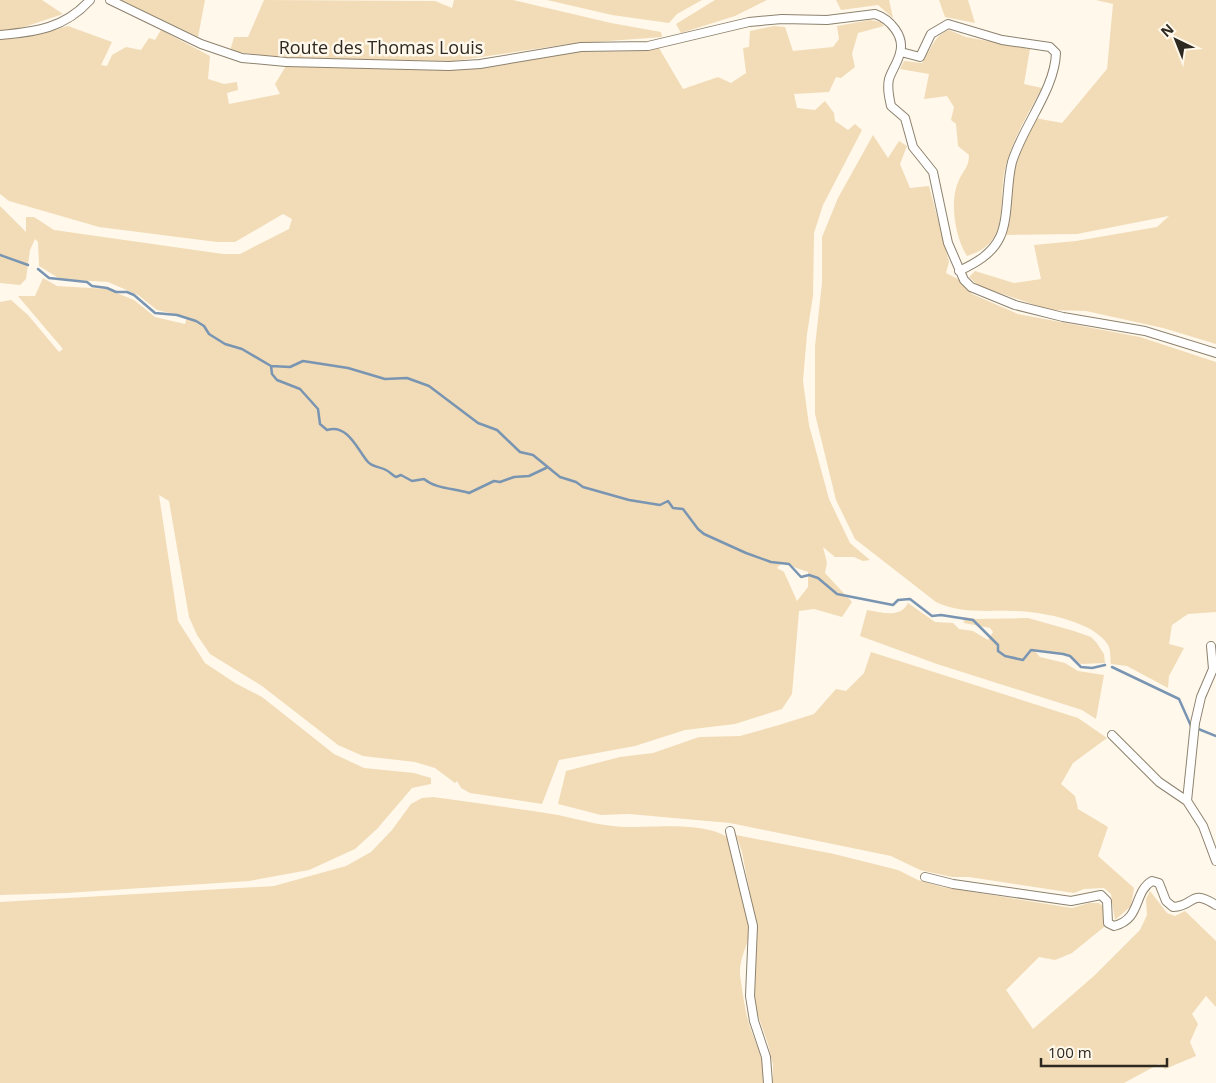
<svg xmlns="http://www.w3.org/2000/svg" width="1216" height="1083" viewBox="0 0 1216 1083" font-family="'Open Sans',sans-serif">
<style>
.green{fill:#f2dcb7;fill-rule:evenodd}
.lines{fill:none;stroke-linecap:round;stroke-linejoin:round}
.stream{stroke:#7995b2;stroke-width:2.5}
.street-casing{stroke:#8d826e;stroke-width:10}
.street{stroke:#fff;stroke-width:8}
.labels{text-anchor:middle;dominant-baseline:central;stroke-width:5;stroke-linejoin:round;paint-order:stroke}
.street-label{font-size:18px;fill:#2d2820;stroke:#fff8eb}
</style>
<rect width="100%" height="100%" fill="#fff8eb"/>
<path class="green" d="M 0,0 L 42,0 L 63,14 L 18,29 L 0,32 Z
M 120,0 L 205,0 L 198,37 Z
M 264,0 L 435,1 L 452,8 L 454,0 L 513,0 L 611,23 L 661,32 L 662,37 L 569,44 L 454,61 L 289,59 L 230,51 L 234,37 L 248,37 Z
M 547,0 L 702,0 L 677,14 L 669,23 L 612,15 Z
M 715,0 L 767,0 L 735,16 L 681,33 L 676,24 Z
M 836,0 L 889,0 L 893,18 L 878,5 L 841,10 Z
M 939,0 L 968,0 L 975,23 L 945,17 Z
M 1096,0 L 1216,0 L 1216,344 L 1163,328 L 1086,311 L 1050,310 L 979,286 L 969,277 L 975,271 L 1014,283 L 1041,279 L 1034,245 L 1076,241 L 1157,227 L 1169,216 L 1077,234 L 1006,235 L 1015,169 L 1022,146 L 1035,118 L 1062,123 L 1107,69 L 1113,4 Z
M 870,20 L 881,22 L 884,26 L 858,33 L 852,54 L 855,67 L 841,78 L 836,77 L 829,92 L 794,94 L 797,108 L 815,110 L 825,101 L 834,113 L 835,121 L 848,130 L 855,124 L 862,130 L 823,205 L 814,233 L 813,296 L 807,334 L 803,381 L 809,425 L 829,499 L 850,543 L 870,560 L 863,561 L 854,557 L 835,557 L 823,547 L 827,563 L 825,573 L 852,602 L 842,617 L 814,609 L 799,611 L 792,694 L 782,709 L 735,724 L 685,730 L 635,746 L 559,760 L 542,804 L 470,793 L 461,788 L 457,781 L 455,783 L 435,768 L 415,762 L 363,756 L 338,745 L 262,686 L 210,654 L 197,635 L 189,617 L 169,501 L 159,495 L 178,621 L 205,663 L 235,683 L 262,697 L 334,754 L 364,768 L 414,773 L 431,778 L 431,784 L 412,788 L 377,829 L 355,849 L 309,870 L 249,881 L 66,893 L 0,895 L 0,302 L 11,300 L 28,315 L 59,352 L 63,349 L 18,296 L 35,296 L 43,278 L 57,286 L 107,289 L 134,300 L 155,317 L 185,324 L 187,317 L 157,310 L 138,295 L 108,282 L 60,279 L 39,266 L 38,242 L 35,239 L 30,250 L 26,279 L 20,285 L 0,283 L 0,206 L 26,232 L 26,217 L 34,217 L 54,230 L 223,254 L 240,254 L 289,229 L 292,219 L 283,214 L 235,242 L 217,242 L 99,227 L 9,201 L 0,194 L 0,39 L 25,38 L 68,26 L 112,42 L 101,65 L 107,66 L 112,55 L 126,47 L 141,50 L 149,38 L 155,40 L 161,30 L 210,56 L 208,79 L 224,84 L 237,82 L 238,90 L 227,93 L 229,104 L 280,94 L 275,84 L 286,66 L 456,70 L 577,52 L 641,51 L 659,48 L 683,89 L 718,77 L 731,83 L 746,73 L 743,48 L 749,47 L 750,31 L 774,26 L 785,27 L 793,51 L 833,47 L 839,39 L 837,26 ZM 782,563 L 808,572 L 808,587 L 797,601 L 784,572 L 777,568 Z
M 949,30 L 966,37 L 1030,49 L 1024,84 L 1042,88 C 1029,112 1015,135 1007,161 C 995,198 1015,242 967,256 C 955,238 949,200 959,180 C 964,169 969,167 969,155 L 958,146 L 956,124 L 951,120 L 954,107 L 947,96 L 924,99 L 929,74 L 900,69 L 904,61 L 922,63 C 931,50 934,35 949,30 Z
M 873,135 L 888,158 L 899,141 L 907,146 L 900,164 L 910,188 L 929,186 L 949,262 L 946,273 L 958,279 L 972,294 L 1018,314 L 1140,337 L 1216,362 L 1216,612 L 1188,614 L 1172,625 L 1169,644 L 1184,648 L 1169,676 L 1168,688 L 1127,666 L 1111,664 C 1110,658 1111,650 1108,645 C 1094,621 1039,611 1012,611 C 986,610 961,614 936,602 L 855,539 L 836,500 L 815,414 L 815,346 L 822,283 L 822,237 L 838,198 Z
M 908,603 L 935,622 L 953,623 L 959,629 L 973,631 L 988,640 L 993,632 L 990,628 L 964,623 L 963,617 L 976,619 L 1028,618 L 1074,631 L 1091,637 L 1096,642 L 1104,654 L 1105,663 L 1081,664 L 1069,655 L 1034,650 L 1040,657 L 1065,663 L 1078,671 L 1104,675 L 1096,719 L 1082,710 L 937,664 L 860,636 L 867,610 C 881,612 900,619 908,603 Z
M 871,652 L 1078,718 L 1107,738 L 1073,763 L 1061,784 L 1075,796 L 1078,809 L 1108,827 L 1098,856 L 1134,888 L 1131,906 L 1115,920 L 1111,894 L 1104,888 L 1084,889 L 1074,893 L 969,877 L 952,877 L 920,870 L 891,856 L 730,823 L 629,814 L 601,815 L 558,804 L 566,771 L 620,757 L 653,753 L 699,737 L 740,736 L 779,725 L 814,714 L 836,689 L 846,691 L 864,673 Z
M 433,797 C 474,803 516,808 558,815 C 582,820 604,827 629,827 C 656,827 704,822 727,837 C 735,857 752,913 749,934 C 747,948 739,959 740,975 C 742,989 744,1003 747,1017 C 753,1041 766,1057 763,1083 L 0,1083 L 0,902 L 274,886 L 346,866 L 371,852 L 392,830 L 411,804 L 422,798 Z
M 736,835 L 834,854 L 898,870 L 918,880 L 942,887 L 1072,908 L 1089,903 L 1099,903 L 1104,907 L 1104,927 L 1072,953 L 1055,960 L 1039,957 L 1006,990 L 1033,1029 L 1095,975 L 1140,930 L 1147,915 L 1146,899 L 1150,891 L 1167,913 L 1175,916 L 1185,911 L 1216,941 L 1216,1007 L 1206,996 L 1192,1014 L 1198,1024 L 1190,1042 L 1196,1056 L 1165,1069 L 1159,1064 L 1124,1083 L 773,1083 L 773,1065 L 768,1044 L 754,1004 L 753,983 L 755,919 L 742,852 Z"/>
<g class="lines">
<path class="stream" d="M 0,255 L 28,265
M 38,269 L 49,278 L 87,282 L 92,286 L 107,288 L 116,292 L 127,292 L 134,295 L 155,313 L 177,315 L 196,321 L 204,326 L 209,334 L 225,344 L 242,349 L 271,366 L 290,367 L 303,361 L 348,368 L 385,379 L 407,378 L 429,386 L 478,423 L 497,430 L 520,452 L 533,455 L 560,477 L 576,482 L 583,487 L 629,500 L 660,505 L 668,501 L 673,508 L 683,509 L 698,529 L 704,534 L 746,553 L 771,562 L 789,564 L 801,577 L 809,575 L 818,578 L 837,594 L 893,605 L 898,600 L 910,599 L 932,616 L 941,615 L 973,620 L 998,645 L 998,651 L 1005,656 L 1023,660 L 1031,650 L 1063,654 L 1070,656 L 1081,667 L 1092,668 L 1105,665
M 271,366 L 272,374 L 277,380 L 300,389 L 318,409 L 320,424 L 327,430 C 348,423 358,451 368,462 C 372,467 381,467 386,470 C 390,472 392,475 396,477 L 401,475 L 412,481 L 424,479 C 436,489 453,488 469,493 L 494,481 L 500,482 L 514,477 L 529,476 L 546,468
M 1112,667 L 1179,699 L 1191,726 L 1216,736"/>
<g class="street-casing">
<path id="street" d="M 110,0 L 201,44 L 242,58 L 286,62 L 449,66 L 480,64 L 581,47 L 648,46 L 749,22 L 782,19 L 827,20 L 875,14 C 890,19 905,36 900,53 C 898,62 892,70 889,79 C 887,88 889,97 891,106 L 905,118 L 913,147 L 933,172 L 948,243 L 964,280 L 971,287 L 1015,305 L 1063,317 L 1145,331 L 1216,353
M 0,35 C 36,32 65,28 90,0
M 901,52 L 920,57 L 931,34 L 948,24 L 1002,40 L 1050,47 L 1056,53 C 1055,89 1023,126 1012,162 C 1006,185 1009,218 1000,237 C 992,254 976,263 959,271
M 1211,646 L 1213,669 L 1201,697 L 1195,723 L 1187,801 L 1203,826 L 1216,861
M 1112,735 L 1159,782 L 1187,801
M 730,831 L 753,926 L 750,996 L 754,1021 L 766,1057 L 768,1083
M 925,877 L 953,884 L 1071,901 L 1101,895 L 1107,901 L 1108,923 L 1114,926 C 1142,919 1133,892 1152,881 L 1159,883 L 1166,901 L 1173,907 C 1196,906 1189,888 1216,905"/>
</g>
<use href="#street" class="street"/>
</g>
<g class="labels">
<g class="street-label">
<text x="381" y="47">Route des Thomas Louis</text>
</g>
</g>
<g transform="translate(1176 40) rotate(317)" stroke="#fff8eb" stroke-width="4" paint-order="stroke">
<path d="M0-4L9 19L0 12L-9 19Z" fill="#2d2820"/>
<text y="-8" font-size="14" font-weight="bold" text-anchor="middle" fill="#2d2820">N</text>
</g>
<path d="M1041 1058v8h126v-8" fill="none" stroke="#2d2820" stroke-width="2.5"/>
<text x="1048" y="1058" font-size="15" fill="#2d2820" stroke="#fff8eb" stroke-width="4" paint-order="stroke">100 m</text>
</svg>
